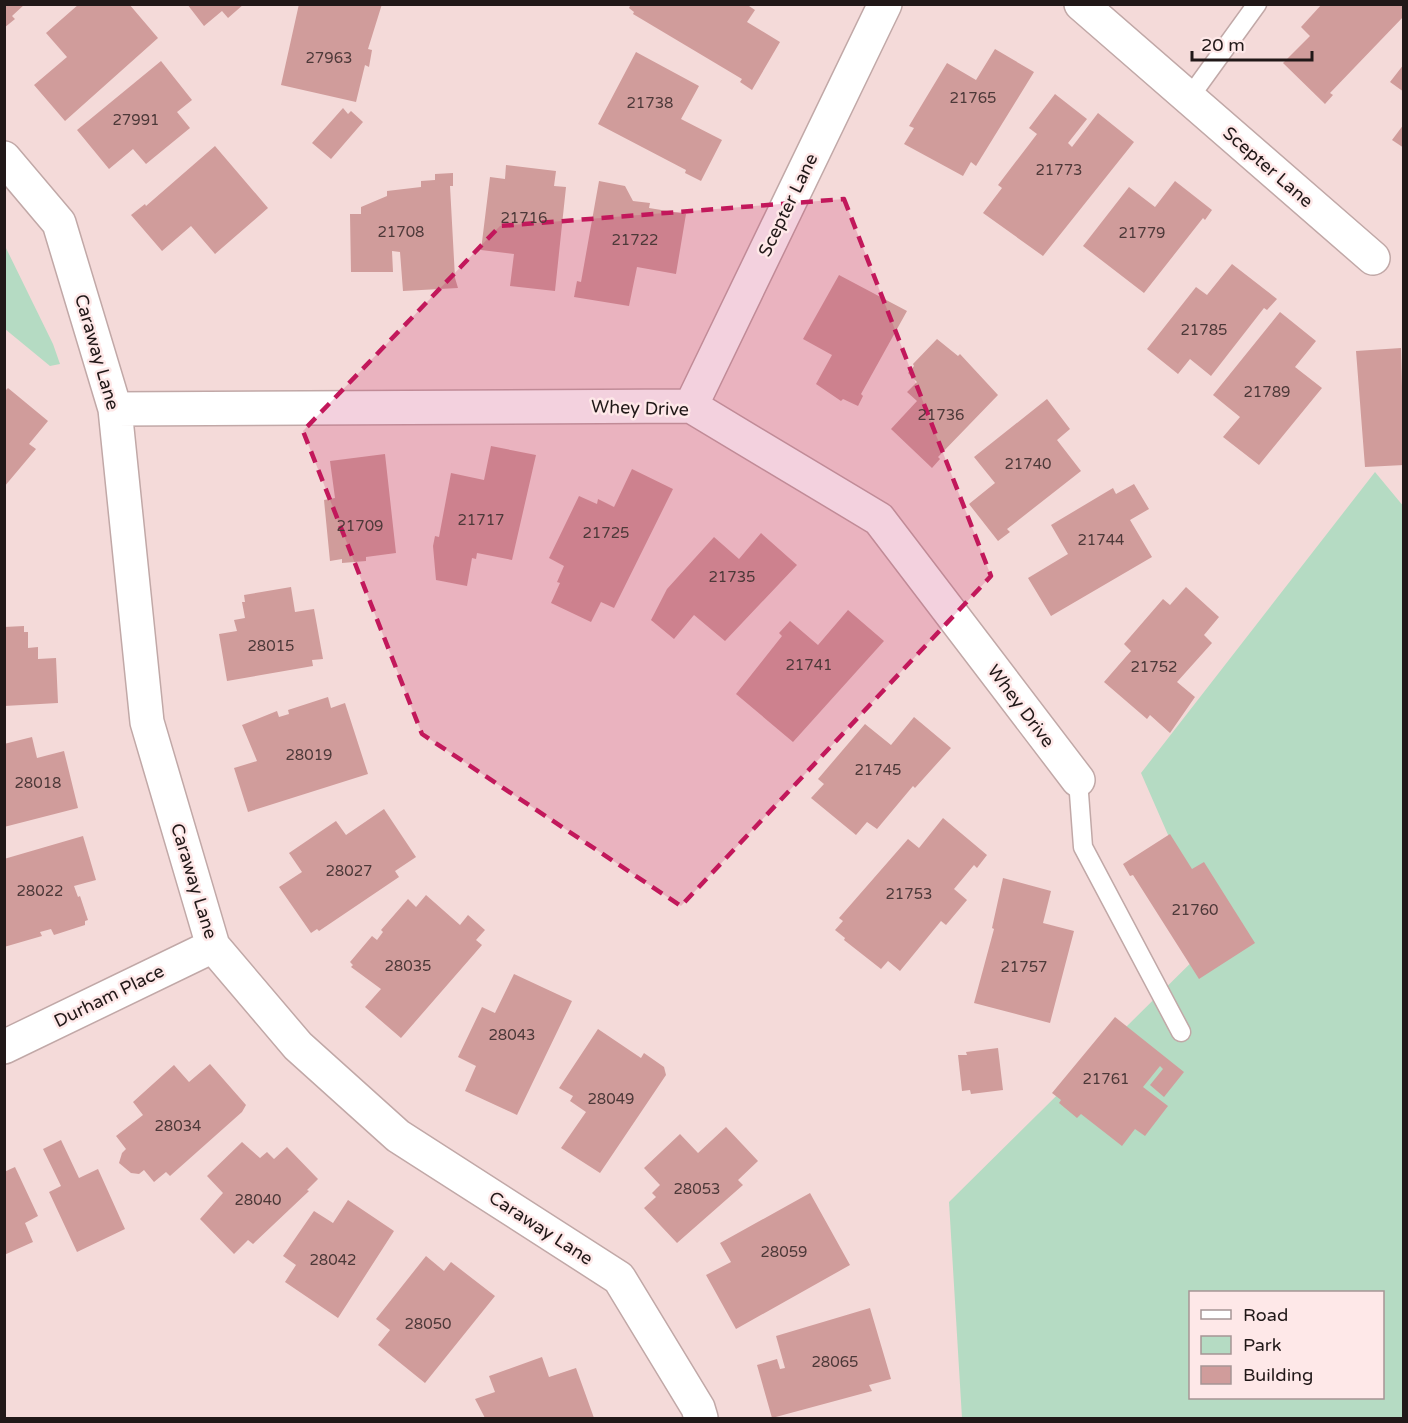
<svg xmlns="http://www.w3.org/2000/svg" width="1408" height="1423" viewBox="0 0 1408 1423" font-family="'Varela Round',sans-serif">
<style>
.green{fill:#b5dbc3;fill-rule:evenodd}
.building{fill:#d09c9b}
.lines{fill:none;stroke-linecap:round;stroke-linejoin:round}
.service-casing{stroke:#c1a8a7;stroke-width:21}
.minor-casing{stroke:#c1a8a7;stroke-width:36}
.service{stroke:#fff;stroke-width:18}
.minor{stroke:#fff;stroke-width:33}
.marked{fill:#c2185b;fill-opacity:0.2;stroke:#c2185b;stroke-width:4.5;stroke-dasharray:12 8;stroke-linejoin:round}
.labels{text-anchor:middle;dominant-baseline:central;stroke-width:5;stroke-linejoin:round;paint-order:stroke}
.number-label{font-size:15px;fill:#4d3939}
.street-label{font-size:18px;fill:#211818;stroke:#fee8e8}
</style>
<rect width="100%" height="100%" fill="#f4dad9"/>
<path class="green" d="M 5,246 L 53,344 L 60,364 L 50,366 L 5,329 Z
M 1375,472 L 1404,507 L 1403,1418 L 962,1418 L 949,1202 L 1214,940 L 1141,773 ZM 1190,1292 L 1382,1292 L 1382,1398 L 1190,1398 Z"/>
<path class="building" d="M 4,4 L 25,4 L 12,16 L 15,19 L 4,28 Z
M 79,4 L 129,4 L 158,38 L 65,121 L 34,85 L 67,57 L 46,33 Z
M 187,4 L 244,4 L 228,18 L 222,11 L 204,26 Z
M 299,4 L 382,4 L 368,49 L 372,50 L 369,67 L 365,65 L 356,102 L 281,85 Z
M 631,4 L 746,4 L 755,10 L 747,22 L 780,42 L 752,90 L 740,82 L 742,79 L 633,14 L 634,12 L 629,8 Z
M 1322,4 L 1404,4 L 1404,16 L 1330,93 L 1333,95 L 1325,104 L 1283,63 L 1310,36 L 1301,27 Z
M 995,49 L 1034,72 L 976,166 L 971,162 L 963,176 L 904,144 L 914,128 L 909,126 L 947,63 L 976,80 Z
M 636,52 L 699,86 L 681,119 L 722,140 L 701,181 L 685,173 L 686,170 L 598,124 Z
M 161,61 L 192,100 L 177,112 L 190,128 L 146,164 L 133,149 L 109,169 L 77,130 Z
M 1404,64 L 1404,92 L 1390,82 Z
M 1055,94 L 1087,119 L 1068,143 L 1072,147 L 1098,113 L 1134,142 L 1043,256 L 983,213 L 1002,188 L 998,185 L 1037,134 L 1029,128 Z
M 343,108 L 348,114 L 351,111 L 363,122 L 331,159 L 312,143 Z
M 1404,124 L 1404,148 L 1392,140 Z
M 215,146 L 268,208 L 215,254 L 191,226 L 162,251 L 131,215 L 145,204 L 146,206 Z
M 506,165 L 556,171 L 554,186 L 566,187 L 555,291 L 510,286 L 514,254 L 481,250 L 490,177 L 505,179 Z
M 453,173 L 453,186 L 450,186 L 455,278 L 458,288 L 403,291 L 400,252 L 392,251 L 393,272 L 351,272 L 350,214 L 361,214 L 361,207 L 387,196 L 387,191 L 421,187 L 421,181 L 435,180 L 435,174 Z
M 599,181 L 625,186 L 633,201 L 650,203 L 649,208 L 686,214 L 676,274 L 637,267 L 629,306 L 574,297 L 577,281 L 581,282 Z
M 1175,181 L 1212,210 L 1205,220 L 1203,218 L 1144,293 L 1083,246 L 1129,187 L 1155,207 Z
M 1232,264 L 1277,299 L 1267,310 L 1264,308 L 1211,376 L 1190,359 L 1178,374 L 1147,349 L 1196,287 L 1207,295 Z
M 839,275 L 907,311 L 861,394 L 863,396 L 858,406 L 843,399 L 841,401 L 816,384 L 832,355 L 803,339 Z
M 1280,312 L 1316,341 L 1295,367 L 1322,388 L 1259,465 L 1223,437 L 1240,417 L 1213,395 Z
M 937,339 L 958,356 L 960,354 L 998,395 L 938,457 L 940,459 L 932,468 L 891,429 L 917,401 L 907,392 L 917,382 L 908,373 L 914,366 L 913,364 Z
M 1401,348 L 1404,465 L 1365,467 L 1356,351 Z
M 8,388 L 48,421 L 29,444 L 36,449 L 4,487 L 4,392 Z
M 1047,399 L 1070,429 L 1057,440 L 1081,471 L 1007,529 L 1010,532 L 998,541 L 969,504 L 995,483 L 974,457 Z
M 491,446 L 536,455 L 512,560 L 477,553 L 476,559 L 472,558 L 467,586 L 436,580 L 433,546 L 435,536 L 439,537 L 451,473 L 484,480 Z
M 385,454 L 396,553 L 366,557 L 366,561 L 342,563 L 342,559 L 330,561 L 324,500 L 335,498 L 330,461 Z
M 632,469 L 673,489 L 614,608 L 601,602 L 591,622 L 551,603 L 560,583 L 557,582 L 564,566 L 549,558 L 579,496 L 597,504 L 598,499 L 614,507 Z
M 1134,484 L 1149,509 L 1130,520 L 1152,557 L 1051,616 L 1028,578 L 1068,554 L 1051,525 L 1113,488 L 1116,494 Z
M 761,533 L 797,565 L 725,641 L 694,615 L 674,639 L 651,620 L 667,589 L 714,537 L 739,559 Z
M 291,587 L 295,612 L 314,609 L 323,659 L 312,660 L 313,666 L 227,681 L 219,634 L 237,631 L 234,620 L 245,618 L 242,602 L 245,602 L 244,595 Z
M 1186,587 L 1219,617 L 1204,635 L 1212,643 L 1177,682 L 1195,697 L 1170,733 L 1150,715 L 1147,719 L 1104,682 L 1131,651 L 1124,644 L 1163,599 L 1170,605 Z
M 848,610 L 884,641 L 793,742 L 736,694 L 782,636 L 779,633 L 790,621 L 818,645 Z
M 24,626 L 24,632 L 28,632 L 28,648 L 38,647 L 38,659 L 56,658 L 58,703 L 4,706 L 4,627 Z
M 328,697 L 331,708 L 345,703 L 368,774 L 248,812 L 234,768 L 257,761 L 242,725 L 277,711 L 279,717 L 289,714 L 288,710 Z
M 914,717 L 951,748 L 915,788 L 913,786 L 877,829 L 867,822 L 856,835 L 811,798 L 824,784 L 818,779 L 865,724 L 891,745 Z
M 32,737 L 37,758 L 64,751 L 78,808 L 4,827 L 4,744 Z
M 384,809 L 416,857 L 395,871 L 399,877 L 319,931 L 317,929 L 311,933 L 279,887 L 302,872 L 289,853 L 336,821 L 346,835 Z
M 943,818 L 987,855 L 977,868 L 974,865 L 954,889 L 967,900 L 946,925 L 941,921 L 900,971 L 888,961 L 881,969 L 844,940 L 845,938 L 835,930 L 843,921 L 839,918 L 908,839 L 919,848 Z
M 1170,834 L 1192,869 L 1204,862 L 1255,943 L 1199,979 L 1133,875 L 1130,876 L 1123,864 Z
M 83,836 L 96,880 L 74,886 L 78,897 L 80,896 L 88,920 L 85,921 L 85,925 L 54,935 L 51,929 L 40,932 L 42,936 L 4,947 L 4,859 Z
M 1003,878 L 1051,891 L 1043,923 L 1074,931 L 1050,1023 L 974,1003 L 994,929 L 992,928 Z
M 426,895 L 460,925 L 468,915 L 485,930 L 476,940 L 482,945 L 401,1038 L 365,1007 L 381,989 L 351,967 L 353,965 L 350,962 L 372,936 L 377,940 L 383,932 L 381,930 L 408,899 L 416,907 Z
M 514,974 L 572,1001 L 517,1115 L 465,1091 L 476,1066 L 458,1057 L 482,1007 L 495,1013 Z
M 1115,1017 L 1184,1072 L 1164,1097 L 1150,1085 L 1163,1069 L 1160,1066 L 1143,1087 L 1168,1106 L 1145,1136 L 1135,1129 L 1122,1146 L 1081,1114 L 1077,1118 L 1059,1103 L 1061,1100 L 1052,1093 Z
M 598,1029 L 641,1058 L 644,1053 L 664,1067 L 666,1075 L 600,1173 L 561,1148 L 586,1112 L 570,1101 L 573,1096 L 559,1088 Z
M 998,1048 L 1003,1090 L 971,1094 L 970,1090 L 962,1091 L 958,1055 L 967,1055 L 966,1052 Z
M 210,1064 L 246,1105 L 242,1112 L 170,1176 L 166,1172 L 154,1182 L 144,1170 L 139,1174 L 131,1173 L 119,1163 L 122,1153 L 126,1149 L 116,1136 L 143,1115 L 133,1102 L 174,1065 L 189,1082 Z
M 726,1127 L 758,1161 L 738,1180 L 743,1185 L 677,1243 L 644,1208 L 656,1197 L 652,1193 L 660,1185 L 644,1168 L 680,1134 L 698,1153 Z
M 61,1140 L 79,1178 L 98,1169 L 125,1229 L 77,1252 L 49,1192 L 61,1186 L 43,1149 Z
M 242,1142 L 260,1158 L 267,1152 L 274,1159 L 287,1147 L 318,1179 L 307,1190 L 309,1191 L 253,1244 L 248,1240 L 234,1254 L 200,1219 L 223,1193 L 207,1176 Z
M 15,1167 L 38,1216 L 25,1223 L 33,1242 L 4,1255 L 4,1172 Z
M 810,1193 L 850,1265 L 736,1329 L 706,1275 L 731,1262 L 720,1243 Z
M 348,1200 L 394,1231 L 338,1318 L 285,1282 L 296,1265 L 283,1256 L 314,1211 L 333,1223 Z
M 426,1256 L 444,1271 L 451,1262 L 495,1296 L 425,1383 L 378,1345 L 390,1330 L 376,1319 Z
M 870,1308 L 891,1379 L 869,1385 L 872,1391 L 772,1418 L 757,1365 L 777,1359 L 780,1369 L 785,1368 L 776,1336 Z
M 542,1357 L 549,1377 L 576,1368 L 594,1418 L 485,1418 L 475,1399 L 495,1392 L 489,1376 Z"/>
<g class="lines">
<g class="service-casing">
<path id="service" d="M 1189,98 L 1257,4
M 1078,780 L 1083,847 L 1181,1032"/>
</g>
<g class="minor-casing">
<path id="minor" d="M 1081,4 L 1373,258
M 4,158 L 59,223 L 115,409 L 147,722 L 213,946 L 298,1046 L 398,1136 L 619,1278 L 698,1408 L 701,1418
M 691,406 L 885,4
M 115,409 L 691,406 L 879,519 L 1078,780
M 4,1047 L 213,946"/>
</g>
<use href="#service" class="service"/>
<use href="#minor" class="minor"/>
</g>
<path class="marked" d="M 844,199 L 991,576 L 681,906 L 422,734 L 303,431 L 500,226 Z"/>
<g class="labels">
<g class="number-label">
<text x="329" y="58">27963</text>
<text x="973" y="98">21765</text>
<text x="650" y="103">21738</text>
<text x="136" y="120">27991</text>
<text x="1059" y="170">21773</text>
<text x="524" y="218">21716</text>
<text x="401" y="232">21708</text>
<text x="1142" y="233">21779</text>
<text x="635" y="240">21722</text>
<text x="1204" y="330">21785</text>
<text x="1267" y="392">21789</text>
<text x="941" y="415">21736</text>
<text x="1028" y="464">21740</text>
<text x="481" y="520">21717</text>
<text x="360" y="526">21709</text>
<text x="606" y="533">21725</text>
<text x="1101" y="540">21744</text>
<text x="732" y="577">21735</text>
<text x="271" y="646">28015</text>
<text x="809" y="665">21741</text>
<text x="1154" y="667">21752</text>
<text x="309" y="755">28019</text>
<text x="878" y="770">21745</text>
<text x="38" y="783">28018</text>
<text x="349" y="871">28027</text>
<text x="40" y="891">28022</text>
<text x="909" y="894">21753</text>
<text x="1195" y="910">21760</text>
<text x="408" y="966">28035</text>
<text x="1024" y="967">21757</text>
<text x="512" y="1035">28043</text>
<text x="1106" y="1079">21761</text>
<text x="611" y="1099">28049</text>
<text x="178" y="1126">28034</text>
<text x="697" y="1189">28053</text>
<text x="258" y="1200">28040</text>
<text x="784" y="1252">28059</text>
<text x="333" y="1260">28042</text>
<text x="428" y="1324">28050</text>
<text x="835" y="1362">28065</text>
</g>
<g class="street-label">
<text transform="translate(1268 167) rotate(41)">Scepter Lane</text>
<text transform="translate(788 205) rotate(-64)">Scepter Lane</text>
<text transform="translate(97 352) rotate(74)">Caraway Lane</text>
<text transform="translate(640 408) rotate(2)">Whey Drive</text>
<text transform="translate(1021 706) rotate(53)">Whey Drive</text>
<text transform="translate(194 881) rotate(73)">Caraway Lane</text>
<text transform="translate(109 996) rotate(-26)">Durham Place</text>
<text transform="translate(541 1228) rotate(33)">Caraway Lane</text>
</g>
</g>
<rect width="1408" height="1423" fill="none" stroke="#211818" stroke-width="12"/>
<rect x="1189" y="1291" width="195" height="108" fill="#fee8e8" stroke="#a69595" stroke-width="1.5"/>
<rect x="1201" y="1310" width="30" height="9" fill="#ffffff" stroke="#a69595" stroke-width="1.5"/>
<text x="1243" y="1321" font-size="18" fill="#211818">Road</text>
<rect x="1201" y="1336" width="30" height="18" fill="#b5dbc3" stroke="#a69595" stroke-width="1.5"/>
<text x="1243" y="1351" font-size="18" fill="#211818">Park</text>
<rect x="1201" y="1366" width="30" height="18" fill="#d09c9b" stroke="#a69595" stroke-width="1.5"/>
<text x="1243" y="1381" font-size="18" fill="#211818">Building</text>
<path d="M1192 51v9h120v-9" fill="none" stroke="#211818" stroke-width="3"/>
<text x="1201" y="51" font-size="18" fill="#211818" stroke="#fee8e8" stroke-width="4.5" paint-order="stroke">20 m</text>
</svg>
